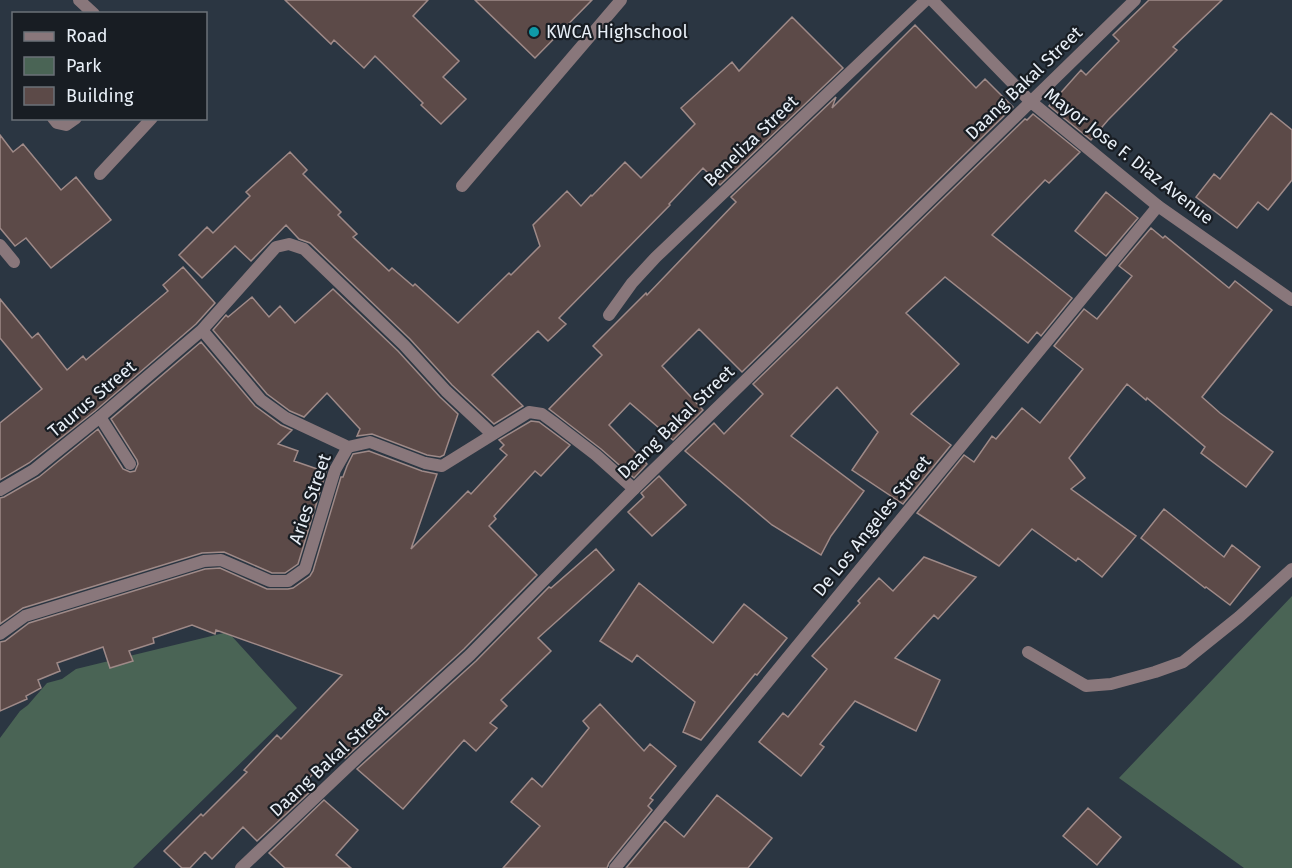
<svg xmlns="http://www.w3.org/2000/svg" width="1292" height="868" viewBox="0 0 1292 868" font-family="'Fira Sans',sans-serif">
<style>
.green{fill:#4a6455}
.building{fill:#5c4a48;stroke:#9f8a88;stroke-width:1.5}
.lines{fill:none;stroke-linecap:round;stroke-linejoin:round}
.service{stroke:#89777b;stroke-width:12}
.minor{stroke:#89777b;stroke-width:12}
.tertiary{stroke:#89777b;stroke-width:12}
.culture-dot{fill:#0f9aa8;stroke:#181d23;stroke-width:2}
.labels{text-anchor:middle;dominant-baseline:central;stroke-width:4.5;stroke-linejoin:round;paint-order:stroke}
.poi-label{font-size:18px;fill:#e8eff7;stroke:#181d23;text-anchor:start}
.street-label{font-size:18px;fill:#e8eff7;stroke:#181d23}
</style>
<rect width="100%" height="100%" fill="#2b3642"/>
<path class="green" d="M 1292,596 L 1292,868 L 1244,868 L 1119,778 Z
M 228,632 L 297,708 L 133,868 L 0,868 L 0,738 L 20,711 L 28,705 L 47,683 L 62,679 L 76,669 Z"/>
<path class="building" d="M 285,0 L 428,0 L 413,16 L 459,61 L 443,77 L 466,99 L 441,124 L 421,105 L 423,103 L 375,56 L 364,68 L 334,40 L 331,44 Z
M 475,0 L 592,0 L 535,58 Z
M 1149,0 L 1222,0 L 1173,47 L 1177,50 L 1108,120 L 1091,140 L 1049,106 L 1081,70 L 1086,75 L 1119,41 L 1113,35 Z
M 792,17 L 843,68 L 720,185 L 703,168 L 669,204 L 670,205 L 559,318 L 566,324 L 548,341 L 538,331 L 492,375 L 523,406 L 494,424 L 452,385 L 410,339 L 310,243 L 299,239 L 286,225 L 251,261 L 235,246 L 202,278 L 179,255 L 207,227 L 213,233 L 250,196 L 246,192 L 290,152 L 307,170 L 303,174 L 341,212 L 338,215 L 357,234 L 353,237 L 389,271 L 392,268 L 413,286 L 415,284 L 458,323 L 509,273 L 511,275 L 540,246 L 533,225 L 567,191 L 581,206 L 591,195 L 592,196 L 625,162 L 641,178 L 695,124 L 681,108 L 732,62 L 739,71 Z
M 915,25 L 976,88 L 985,79 L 1013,107 L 742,372 L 699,329 L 662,366 L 703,410 L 673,440 L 630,403 L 609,425 L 647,464 L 634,478 L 601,449 L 549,409 L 602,355 L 593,346 L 646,293 L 647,295 L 736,202 L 731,197 L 836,97 L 832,108 Z
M 1271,113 L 1292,130 L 1292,180 L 1268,210 L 1258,202 L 1237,228 L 1196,197 L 1214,174 L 1220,179 Z
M 1033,114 L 1080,152 L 1049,183 L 1045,180 L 992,235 L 1072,298 L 1041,336 L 1037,332 L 1028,343 L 945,277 L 906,313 L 959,364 L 911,414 L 951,445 L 903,504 L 852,470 L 878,432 L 837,387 L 791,436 L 864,491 L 831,536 L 821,555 L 772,525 L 685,451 L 714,423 L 724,434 L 763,394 L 753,384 L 1025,119 L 1027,120 Z
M 0,135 L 13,152 L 23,144 L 61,190 L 76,177 L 111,220 L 51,268 L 26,238 L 15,246 L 0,228 Z
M 1106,192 L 1138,218 L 1106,256 L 1075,231 Z
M 1151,228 L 1163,238 L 1165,236 L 1229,288 L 1235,281 L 1272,310 L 1202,397 L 1220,413 L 1273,452 L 1246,487 L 1201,453 L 1205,447 L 1147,398 L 1146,400 L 1127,384 L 1069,458 L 1085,478 L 1071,489 L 1136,536 L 1102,577 L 1078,558 L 1076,561 L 1032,529 L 999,566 L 917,513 L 964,455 L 974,462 L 992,436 L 996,439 L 1022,408 L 1040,423 L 1083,369 L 1054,346 L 1084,309 L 1097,319 L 1132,276 L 1119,266 Z
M 183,267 L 215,303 L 196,324 L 95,411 L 29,463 L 0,480 L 0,423 L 42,389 L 0,338 L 0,299 L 32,338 L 38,333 L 67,370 L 83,356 L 86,360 L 168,291 L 163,285 Z
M 333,289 L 398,351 L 440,397 L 458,414 L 444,455 L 440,457 L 427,455 L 372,434 L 357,436 L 360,429 L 327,393 L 304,417 L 290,411 L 267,394 L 213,330 L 226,315 L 228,317 L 252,297 L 269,317 L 280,306 L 295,323 Z
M 201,342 L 255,406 L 281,425 L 292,430 L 278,444 L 298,451 L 294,461 L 326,472 L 298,564 L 285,573 L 272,573 L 224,552 L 202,553 L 23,608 L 0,624 L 0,498 L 4,497 L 39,477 L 98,429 L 123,469 L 130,472 L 135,471 L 138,464 L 137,460 L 111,419 Z
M 531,421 L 539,422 L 570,445 L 541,476 L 535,471 L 494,516 L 496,519 L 489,526 L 537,575 L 464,649 L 345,758 L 336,751 L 304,783 L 312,790 L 257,841 L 243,827 L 212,859 L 205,852 L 190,868 L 182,868 L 164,851 L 201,814 L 203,816 L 247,772 L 244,770 L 277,735 L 281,739 L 342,675 L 216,630 L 215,634 L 192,625 L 153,638 L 154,643 L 129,651 L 133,661 L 110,668 L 103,647 L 57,663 L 60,671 L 38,680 L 41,688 L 26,696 L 27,699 L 0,711 L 0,642 L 5,641 L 29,623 L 205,569 L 220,568 L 267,589 L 288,589 L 293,588 L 310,576 L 313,571 L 341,477 L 343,477 L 347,466 L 353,454 L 369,451 L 422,471 L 437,474 L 411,549 L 468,491 L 471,494 L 507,455 L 500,449 L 504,445 L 499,440 Z
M 659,476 L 686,505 L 652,536 L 628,512 L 644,497 L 641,493 Z
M 1164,509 L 1224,557 L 1232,545 L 1260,567 L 1230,605 L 1206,587 L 1205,588 L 1141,538 Z
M 596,549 L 614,570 L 538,638 L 551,651 L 501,700 L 507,706 L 490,723 L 497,728 L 476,751 L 464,740 L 403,809 L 357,769 L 476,661 L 549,587 L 551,588 Z
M 924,557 L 976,577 L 938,619 L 934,615 L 895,658 L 940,680 L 916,731 L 855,701 L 820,744 L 824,747 L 801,776 L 759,742 L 783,713 L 788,717 L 827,669 L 812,656 L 860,603 L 858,601 L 879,578 L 893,591 Z
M 639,583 L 713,643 L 744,604 L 787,638 L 757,675 L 755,674 L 701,740 L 683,732 L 695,702 L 637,655 L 632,662 L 600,641 Z
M 600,704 L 644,751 L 650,744 L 676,766 L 650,798 L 653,800 L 648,806 L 652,810 L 609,863 L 607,868 L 503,868 L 540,826 L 511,802 L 532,778 L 542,787 L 589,728 L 583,721 Z
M 717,795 L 772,838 L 748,868 L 626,868 L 665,821 L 684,837 Z
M 324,800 L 358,830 L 336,855 L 351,868 L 285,868 L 269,853 Z
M 1088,808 L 1121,837 L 1097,865 L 1063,836 Z"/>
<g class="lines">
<path class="service" d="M 79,0 L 94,14
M 53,118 L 57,123 L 66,125 L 76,118
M 100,174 L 152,118
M 462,186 L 621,0
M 100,417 L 130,464
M 1028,652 L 1086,686 L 1111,684 L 1155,672 L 1183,662 L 1239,617 L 1292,569"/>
<path class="minor" d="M 0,245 L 14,262
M 609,315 L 632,283 L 656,257 L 926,0
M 202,330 L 261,400 L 286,418 L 348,447
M 0,490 L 34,470 L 100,417 L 202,330 L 276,247 L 289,244 L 304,249 L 404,345 L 446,391 L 492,434
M 0,634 L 25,616 L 204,561 L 221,560 L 270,581 L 288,581 L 305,569 L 335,470 L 348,447 L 370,442 L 425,463 L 442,466 L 529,412 L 542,414 L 553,422 L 596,455 L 634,489
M 615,868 L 1158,206"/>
<path class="tertiary" d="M 932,0 L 1030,101 L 1158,206 L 1292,300
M 241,868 L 358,757 L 470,655 L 634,489 L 1135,0"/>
</g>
<circle class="culture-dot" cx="534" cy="32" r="6"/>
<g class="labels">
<g class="poi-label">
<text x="546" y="32">KWCA Highschool</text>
</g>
<g class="street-label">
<text transform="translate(1024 83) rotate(-44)">Daang Bakal Street</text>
<text transform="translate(751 141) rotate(-44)">Beneliza Street</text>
<text transform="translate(1129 156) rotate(38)">Mayor Jose F. Diaz Avenue</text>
<text transform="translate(92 399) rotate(-40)">Taurus Street</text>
<text transform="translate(676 422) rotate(-44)">Daang Bakal Street</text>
<text transform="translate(310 499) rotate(-71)">Aries Street</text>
<text transform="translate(872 526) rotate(-51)">De Los Angeles Street</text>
<text transform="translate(329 761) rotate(-43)">Daang Bakal Street</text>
</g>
</g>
<rect x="12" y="12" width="195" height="108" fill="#181d23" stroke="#6b7178" stroke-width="1.5"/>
<rect x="24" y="32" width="30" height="9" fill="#89777b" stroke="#6b7178" stroke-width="1.5"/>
<text x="66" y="42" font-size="18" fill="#e8eff7">Road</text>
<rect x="24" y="57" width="30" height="18" fill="#4a6455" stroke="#6b7178" stroke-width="1.5"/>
<text x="66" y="72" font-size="18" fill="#e8eff7">Park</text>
<rect x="24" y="87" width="30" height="18" fill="#5c4a48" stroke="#6b7178" stroke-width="1.5"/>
<text x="66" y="102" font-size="18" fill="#e8eff7">Building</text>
</svg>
